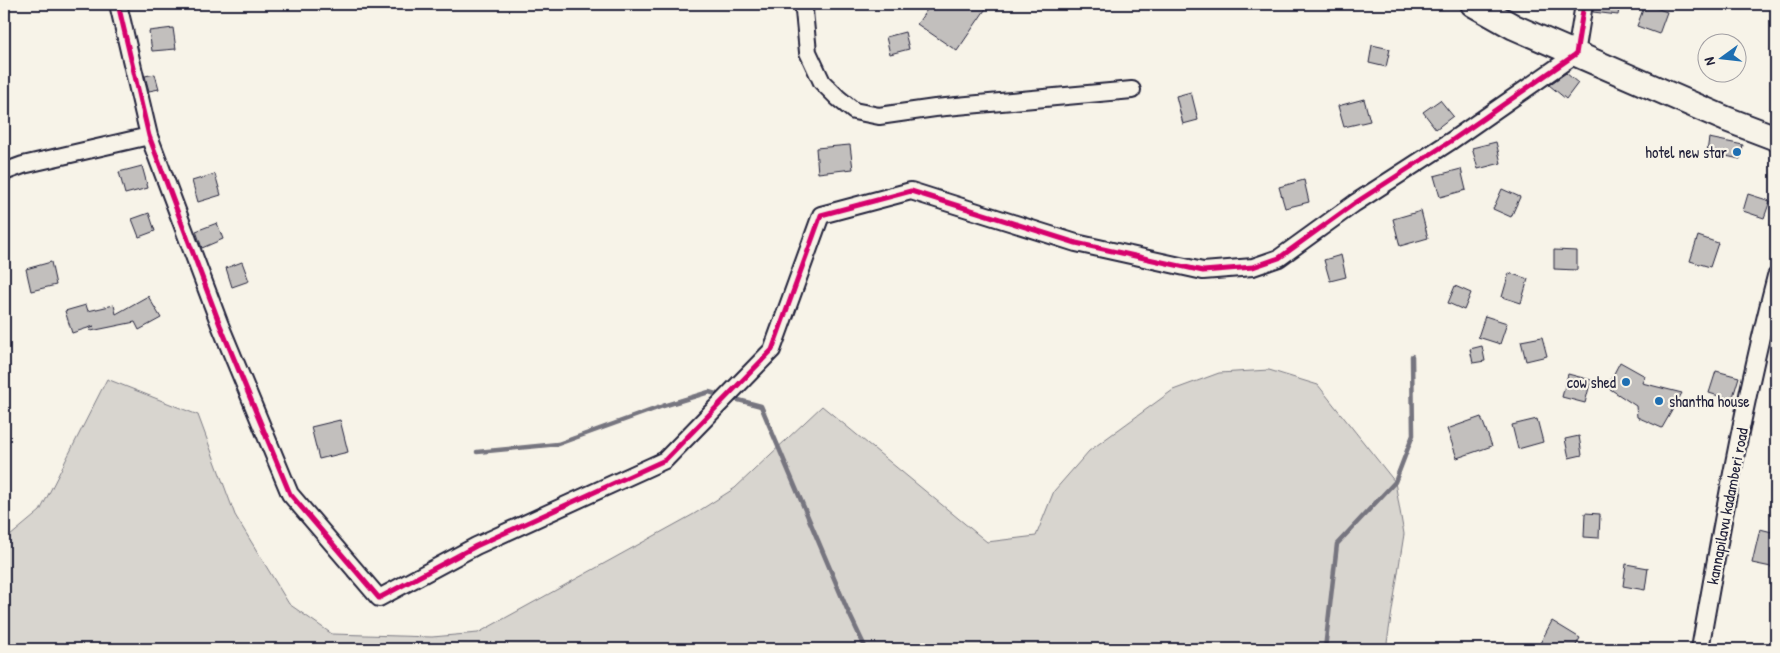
<svg xmlns="http://www.w3.org/2000/svg" width="1780" height="653" viewBox="0 0 1780 653" font-family="'Patrick Hand',sans-serif">
<style>
.green{fill:#d8d5cf;stroke:#7d7c85}
.lines{fill:none;stroke-linecap:round;stroke-linejoin:round}
.stream{stroke:#76747f;stroke-width:4.5}
.building{fill:#c2bfbd;stroke:#22223b}
.street-casing{stroke:#22223b;stroke-width:20}
.secondary-casing{stroke:#22223b;stroke-width:28}
.street{stroke:#f7f3e8;stroke-width:16}
.secondary{stroke:#f7f3e8;stroke-width:24}
.cycleway-casing{stroke:#f7f3e8;stroke-width:8}
.cycleway{stroke:#d6006c;stroke-width:5}
.poi-dot{fill:#1f6fb2;stroke:#f7f3e8;stroke-width:2}
.labels{text-anchor:middle;dominant-baseline:central;stroke-width:4.5;stroke-linejoin:round;paint-order:stroke}
.poi-label{font-size:16px;fill:#22223b;stroke:#f7f3e8;text-anchor:end}
.street-label{font-size:16px;fill:#22223b;stroke:#f7f3e8}
</style>
<rect width="100%" height="100%" fill="#f7f3e8"/>
<filter id="ink" filterUnits="userSpaceOnUse"><feTurbulence type="fractalNoise" baseFrequency=".02" numOctaves="2"/><feDisplacementMap in="SourceGraphic" scale="10" xChannelSelector="R" yChannelSelector="G"/><feConvolveMatrix kernelMatrix="1 2 1 2 8 2 1 2 1" color-interpolation-filters="sRGB"/></filter>
<g filter="url(#ink)">
<path class="green" d="M 1269,370 L 1318,385 L 1395,482 L 1404,534 L 1386,649 L 4,649 L 4,541 L 40,511 L 107,379 L 198,415 L 235,515 L 289,604 L 332,634 L 432,637 L 478,633 L 694,514 L 735,488 L 822,406 L 987,542 L 1036,536 L 1054,491 L 1089,451 L 1173,390 L 1219,373 Z"/>
<g class="lines">
<path class="stream" d="M 731,398 L 761,406 L 847,609 L 866,649
M 477,452 L 558,444 L 663,406 L 709,392 L 723,396
M 1325,649 L 1337,544 L 1395,482 L 1413,435 L 1412,356"/>
</g>
<path class="building" d="M 931,4 L 989,4 L 957,51 L 917,24 Z
M 1594,4 L 1620,4 L 1618,15 L 1593,12 Z
M 1645,4 L 1667,12 L 1659,34 L 1637,26 Z
M 173,28 L 176,49 L 152,51 L 149,31 Z
M 905,32 L 909,49 L 890,54 L 886,37 Z
M 1372,45 L 1390,49 L 1386,67 L 1369,63 Z
M 1566,73 L 1578,83 L 1566,99 L 1549,85 Z
M 155,74 L 159,89 L 149,91 L 145,76 Z
M 1191,92 L 1198,120 L 1183,124 L 1176,96 Z
M 1364,99 L 1370,121 L 1344,127 L 1338,106 Z
M 1440,100 L 1453,116 L 1436,129 L 1423,112 Z
M 1709,138 L 1743,145 L 1740,159 L 1707,152 Z
M 1496,142 L 1501,163 L 1478,169 L 1472,148 Z
M 850,145 L 853,169 L 818,173 L 816,148 Z
M 142,166 L 148,188 L 125,194 L 119,172 Z
M 1461,169 L 1466,190 L 1440,197 L 1434,176 Z
M 215,174 L 221,195 L 198,202 L 192,181 Z
M 1304,180 L 1309,202 L 1285,208 L 1279,187 Z
M 1502,189 L 1520,197 L 1511,217 L 1493,209 Z
M 1748,194 L 1770,201 L 1764,218 L 1743,211 Z
M 1421,211 L 1428,238 L 1400,246 L 1393,219 Z
M 149,213 L 155,231 L 139,237 L 132,219 Z
M 217,223 L 223,239 L 202,248 L 196,231 Z
M 1698,236 L 1718,243 L 1710,267 L 1690,261 Z
M 1554,250 L 1577,251 L 1577,270 L 1554,269 Z
M 1341,255 L 1346,277 L 1330,281 L 1324,260 Z
M 51,262 L 56,285 L 31,291 L 26,269 Z
M 242,262 L 249,281 L 232,287 L 226,268 Z
M 1509,273 L 1528,279 L 1521,303 L 1502,297 Z
M 1455,286 L 1471,293 L 1464,310 L 1448,303 Z
M 148,296 L 161,318 L 139,330 L 135,322 L 91,331 L 90,329 L 94,326 L 72,333 L 65,311 L 86,305 L 88,311 L 114,305 L 116,314 Z
M 1485,316 L 1507,323 L 1500,344 L 1478,337 Z
M 1542,337 L 1547,356 L 1526,361 L 1521,341 Z
M 1482,346 L 1485,361 L 1473,363 L 1470,349 Z
M 1620,362 L 1645,376 L 1642,383 L 1682,393 L 1662,428 L 1637,417 L 1636,406 L 1607,387 Z
M 1716,371 L 1739,377 L 1732,400 L 1709,393 Z
M 1568,374 L 1591,380 L 1585,403 L 1562,397 Z
M 1481,417 L 1492,446 L 1457,458 L 1447,429 Z
M 1537,419 L 1543,442 L 1518,449 L 1512,425 Z
M 340,420 L 348,452 L 319,459 L 311,427 Z
M 1579,436 L 1582,455 L 1569,458 L 1565,439 Z
M 1585,513 L 1600,514 L 1599,538 L 1584,537 Z
M 1760,529 L 1776,533 L 1776,568 L 1752,563 Z
M 1626,564 L 1648,568 L 1645,590 L 1623,586 Z
M 1552,621 L 1580,638 L 1574,649 L 1537,649 Z"/>
<g class="lines">
<g class="street-casing">
<path id="street" d="M 118,4 L 149,136 L 220,325 L 290,494 L 379,598 L 476,546 L 665,460 L 772,350 L 821,215 L 911,191 L 1076,243 L 1203,271 L 1253,267 L 1279,258 L 1355,203 L 1451,141 L 1576,54 L 1584,4
M 806,4 L 804,11 L 808,52 L 822,82 L 838,98 L 854,111 L 879,116 L 935,108 L 1132,90
M 4,172 L 23,165 L 149,136
M 1700,649 C 1722,524 1744,399 1776,276"/>
</g>
<g class="secondary-casing">
<path id="secondary" d="M 1473,4 L 1514,27 L 1726,119 L 1776,138"/>
</g>
<use href="#street" class="street"/>
<use href="#secondary" class="secondary"/>
<g class="cycleway-casing">
<path id="cycleway" d="M 118,4 L 149,136 L 220,325 L 290,494 L 379,598 L 476,546 L 665,460 L 772,350 L 821,215 L 911,191 L 1076,243 L 1203,271 L 1253,267 L 1279,258 L 1355,203 L 1451,141 L 1576,54 L 1584,4"/>
</g>
<use href="#cycleway" class="cycleway"/>
</g>
</g>
<g class="poi-dot">
<circle cx="1737" cy="152" r="5"/>
<circle cx="1626" cy="382" r="5"/>
<circle cx="1659" cy="401" r="5"/>
</g>
<g class="labels">
<g class="poi-label">
<text x="1727" y="152">hotel new star</text>
<text x="1616" y="382">cow shed</text>
<text x="1669" y="401" text-anchor="start">shantha house</text>
</g>
<g class="street-label">
<text transform="translate(1727 506) rotate(-79)">kannapilavu kadamberi road</text>
</g>
</g>
<rect width="1780" height="653" fill="none" stroke="#f7f3e8" stroke-width="20"/>
<rect x="10" y="10" width="1760" height="633" fill="none" stroke="#22223b" stroke-width="2" filter="url(#ink)"/>
<g transform="translate(1722 58) rotate(255)"><circle r="24" fill="#f7f3e8" stroke="#a29fa3"/>
<path d="M0-4L9 19L0 12L-9 19Z" fill="#1f6fb2"/>
<text y="-8" font-size="14" font-weight="bold" text-anchor="middle" fill="#22223b">N</text>
</g>
</svg>
